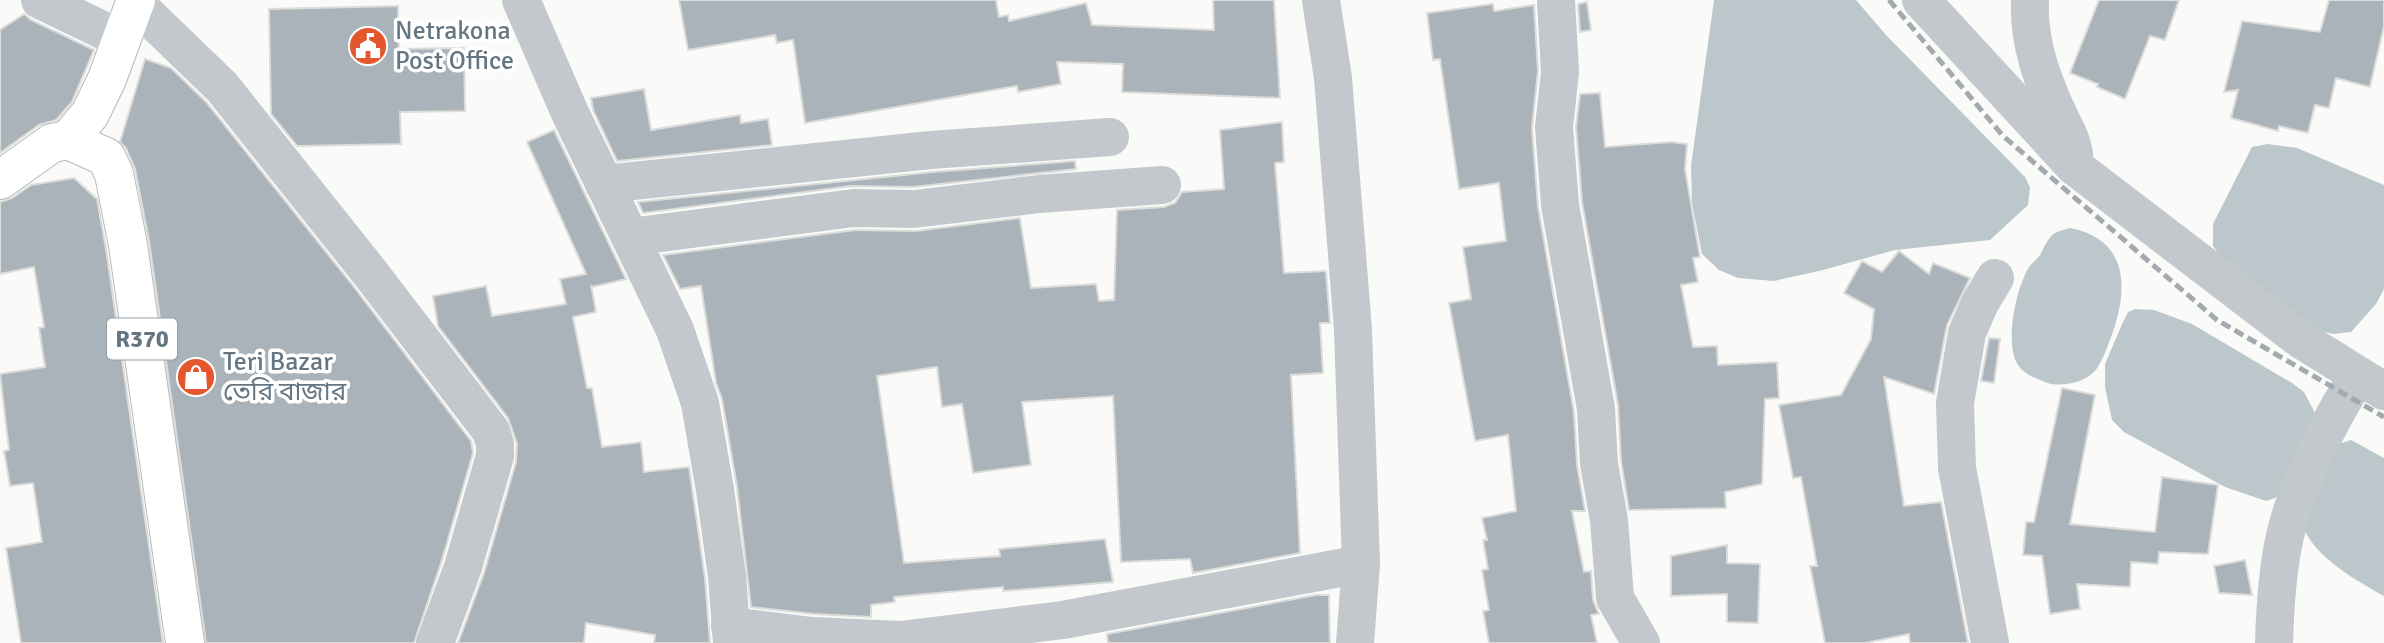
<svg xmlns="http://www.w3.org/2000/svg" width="2384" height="643" viewBox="0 0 2384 643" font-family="Signika,'Noto Sans Bengali',sans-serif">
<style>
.water{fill:#bbc7cb}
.building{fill:#aab3b9;stroke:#dcdcda;stroke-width:2}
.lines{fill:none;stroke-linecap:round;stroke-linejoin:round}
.secondary-casing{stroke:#b3babf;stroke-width:40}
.primary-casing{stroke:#b5babe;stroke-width:40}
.minor{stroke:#c3c8cc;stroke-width:38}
.tertiary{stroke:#c3c8cc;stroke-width:38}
.secondary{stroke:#fff;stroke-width:38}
.primary{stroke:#fff;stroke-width:38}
.rail{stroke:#a2aab0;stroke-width:5;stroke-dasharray:10 5;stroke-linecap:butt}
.labels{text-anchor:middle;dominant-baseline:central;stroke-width:7;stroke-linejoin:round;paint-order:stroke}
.shield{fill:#fff;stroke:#939fa8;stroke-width:2}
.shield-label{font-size:24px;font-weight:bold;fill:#657683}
.poi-label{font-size:26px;fill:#657683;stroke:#fff;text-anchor:start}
</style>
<rect width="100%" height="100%" fill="#fafaf8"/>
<path class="water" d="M 1714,0 L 1856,0 L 1886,35 L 2025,177 L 2030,187 L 2028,205 L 1990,240 L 1895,250 L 1823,270 L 1774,281 L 1738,278 L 1719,270 L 1702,254 L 1692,203 L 1691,166 Z
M 2267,144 L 2297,148 L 2384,185 L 2384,289 L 2376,304 L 2351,332 L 2333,334 L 2315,329 L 2228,267 L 2213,246 L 2213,224 L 2252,147 Z
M 2070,228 C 2129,239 2129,290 2111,337 C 2107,348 2102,362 2095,371 C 2084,383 2060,388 2045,382 C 2035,378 2025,375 2018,365 C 2004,344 2016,288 2029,267 C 2032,263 2037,259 2040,255 C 2044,248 2048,237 2055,233 C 2059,231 2065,229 2070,228 Z
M 2135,309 L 2154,310 L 2192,324 L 2292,383 L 2304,392 L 2316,415 L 2283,491 L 2275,498 L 2266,501 L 2225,487 L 2124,432 L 2112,420 L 2105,387 L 2105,364 L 2123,322 L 2128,312 Z
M 2351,440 L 2384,458 L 2384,596 C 2355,580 2311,555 2302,523 L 2333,446 Z"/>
<path class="building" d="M 679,0 L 996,0 L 999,17 L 1008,15 L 1009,21 L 1086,3 L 1092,25 L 1214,30 L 1213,0 L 1274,0 L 1280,98 L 1122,92 L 1123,64 L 1057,62 L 1061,84 L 1018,92 L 1017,86 L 805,123 L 793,40 L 777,43 L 775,35 L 688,50 Z
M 2099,0 L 2179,0 L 2165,40 L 2150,36 L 2125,99 L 2097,87 L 2098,84 L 2070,73 Z
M 2329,0 L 2384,0 L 2384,26 L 2370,87 L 2336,78 L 2329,108 L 2315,105 L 2308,133 L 2279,126 L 2278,131 L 2231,118 L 2238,90 L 2224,92 L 2242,21 L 2320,32 Z
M 1587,2 L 1591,30 L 1580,32 L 1578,4 Z
M 1493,4 L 1494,11 L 1534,5 L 1538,71 L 1532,128 L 1538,207 L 1574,412 L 1577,465 L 1585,511 L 1572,511 L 1584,572 L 1591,571 L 1593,600 L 1599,614 L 1591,615 L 1597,643 L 1489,643 L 1483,611 L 1489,610 L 1482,570 L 1488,569 L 1483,540 L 1487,540 L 1482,518 L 1516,511 L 1508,435 L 1475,441 L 1449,303 L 1471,299 L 1463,247 L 1506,241 L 1499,183 L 1459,189 L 1440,59 L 1433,60 L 1427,13 Z
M 398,6 L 399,49 L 464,48 L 465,111 L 400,112 L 401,144 L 297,146 L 271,114 L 269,9 Z
M 24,14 L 31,20 L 94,50 L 72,102 L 56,120 L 39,125 L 0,153 L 0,30 Z
M 145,59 L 171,68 L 206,102 L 354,287 L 471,441 L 473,453 L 442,560 L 414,643 L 206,643 L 149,241 L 135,169 L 126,148 L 120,142 Z
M 644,89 L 651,130 L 740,115 L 741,123 L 768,119 L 772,145 L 617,161 L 593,110 L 591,98 Z
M 1600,93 L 1605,147 L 1671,142 L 1687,144 L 1685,169 L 1700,257 L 1693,258 L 1698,282 L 1681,285 L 1693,347 L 1717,346 L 1718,365 L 1777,362 L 1779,398 L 1765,399 L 1762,484 L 1725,492 L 1726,508 L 1629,510 L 1621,461 L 1618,405 L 1582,202 L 1576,127 L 1580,94 Z
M 1282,122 L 1284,162 L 1275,163 L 1284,273 L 1326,271 L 1330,323 L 1320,323 L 1323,373 L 1291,375 L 1300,553 L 1193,573 L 1190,559 L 1121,562 L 1113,396 L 1022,402 L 1031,465 L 973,473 L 962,404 L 942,407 L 937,367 L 877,376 L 904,563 L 1000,556 L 999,549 L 1105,539 L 1113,582 L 1003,591 L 1003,587 L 894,597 L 895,602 L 871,605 L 871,617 L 814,614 L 751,607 L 737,487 L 722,399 L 716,383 L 701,286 L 680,289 L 663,255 L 855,230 L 916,231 L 1020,218 L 1031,288 L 1096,284 L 1099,301 L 1114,300 L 1117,210 L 1164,207 L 1175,203 L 1182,192 L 1224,189 L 1220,130 Z
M 554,130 L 626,279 L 592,287 L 591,285 L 596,312 L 573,317 L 587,388 L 592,388 L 602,447 L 641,442 L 644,472 L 689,467 L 705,578 L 710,643 L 654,643 L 655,635 L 586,623 L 584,643 L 458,643 L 484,573 L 516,462 L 517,444 L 508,418 L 438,326 L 433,296 L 486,286 L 492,316 L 566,304 L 560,279 L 586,274 L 527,142 Z
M 1075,161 L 1076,169 L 913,187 L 851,186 L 643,213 L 638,202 L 933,172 Z
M 74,178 L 97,199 L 106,249 L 163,643 L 21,643 L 6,548 L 42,542 L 33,483 L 10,486 L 4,451 L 9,450 L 0,374 L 45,367 L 39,328 L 44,327 L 34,267 L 0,274 L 0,202 L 12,198 L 31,185 Z
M 1899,251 L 1929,274 L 1933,263 L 1970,278 L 1947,325 L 1934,394 L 1884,377 L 1904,506 L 1941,502 L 1968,643 L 1910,643 L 1909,634 L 1865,643 L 1825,643 L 1810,566 L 1817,566 L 1801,477 L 1793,478 L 1779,405 L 1841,395 L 1871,339 L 1874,309 L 1844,293 L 1862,261 L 1882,272 Z
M 1989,338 L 2000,339 L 1994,383 L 1981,381 Z
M 2062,388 L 2095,395 L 2070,524 L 2155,532 L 2162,477 L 2218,485 L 2208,554 L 2159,552 L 2158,564 L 2131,562 L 2130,587 L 2077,584 L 2080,609 L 2050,614 L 2042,556 L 2023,555 L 2026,522 L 2034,522 Z
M 1727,545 L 1727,563 L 1760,564 L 1758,623 L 1727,622 L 1727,594 L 1671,596 L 1671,556 Z
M 2245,560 L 2252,595 L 2219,593 L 2214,566 Z
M 1316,595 L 1329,595 L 1330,643 L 1108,643 L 1107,634 Z"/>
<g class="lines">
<g class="secondary-casing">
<path id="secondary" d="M 68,140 L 90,114 L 107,79 L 136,0"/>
</g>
<g class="primary-casing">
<path id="primary" d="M 0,180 L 52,143 L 68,140 L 106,157 L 114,174 L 128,245 L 185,643"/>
</g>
<path class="minor" d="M 1921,0 L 2075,167 L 2300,339 L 2384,391
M 2030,0 C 2028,42 2042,80 2060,118 C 2066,130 2072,140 2074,154
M 1556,1 L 1560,72 L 1554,127 L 1560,205 L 1596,409 L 1599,464 L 1609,520 L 1615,598 L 1641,643
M 135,3 L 222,87 L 371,274 L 491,431 L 495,444 L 495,456 L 463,567 L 435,643
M 604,184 L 931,150 L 1110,137
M 630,237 L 854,208 L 914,209 L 1039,194 L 1162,185
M 730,626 L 812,636 L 900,640 L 1063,620 L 1361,564
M 1990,643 L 1957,468 L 1955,403 L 1967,333 L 1980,303 L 1995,278
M 2274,643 C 2275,607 2277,571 2285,536 C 2298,480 2328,424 2358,375"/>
<path class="tertiary" d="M 40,0 L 121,39
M 521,0 L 570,113 L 675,330 L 700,403 L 715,490 L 727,576 L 732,643
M 1321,0 L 1333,78 L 1353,330 L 1361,564 L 1355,643"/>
<use href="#secondary" class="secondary"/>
<use href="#primary" class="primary"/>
<path class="rail" d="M 1889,0 L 2003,136 L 2217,320 L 2384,417"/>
</g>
<defs>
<g id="civic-disc" transform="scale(2.0125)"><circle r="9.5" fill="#e4572e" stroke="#fff"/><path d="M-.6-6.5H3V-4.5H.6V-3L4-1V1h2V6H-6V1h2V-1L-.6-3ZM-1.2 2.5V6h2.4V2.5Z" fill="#fff"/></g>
<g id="shop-disc" transform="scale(2.0125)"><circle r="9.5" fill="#e4572e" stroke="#fff"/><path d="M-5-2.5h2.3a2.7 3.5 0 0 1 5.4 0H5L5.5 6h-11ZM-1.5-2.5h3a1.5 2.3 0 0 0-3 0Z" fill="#fff"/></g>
</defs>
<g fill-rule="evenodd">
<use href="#civic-disc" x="368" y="46"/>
<use href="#shop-disc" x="196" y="377"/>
</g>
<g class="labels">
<rect class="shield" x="107" y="318.5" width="70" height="41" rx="5"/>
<g class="shield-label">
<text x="142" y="339">R370</text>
</g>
<g class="poi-label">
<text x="395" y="31">Netrakona<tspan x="395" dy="30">Post Office</tspan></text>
<text x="223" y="362">Teri Bazar<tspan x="223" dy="30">তেরি বাজার</tspan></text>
</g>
</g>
</svg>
